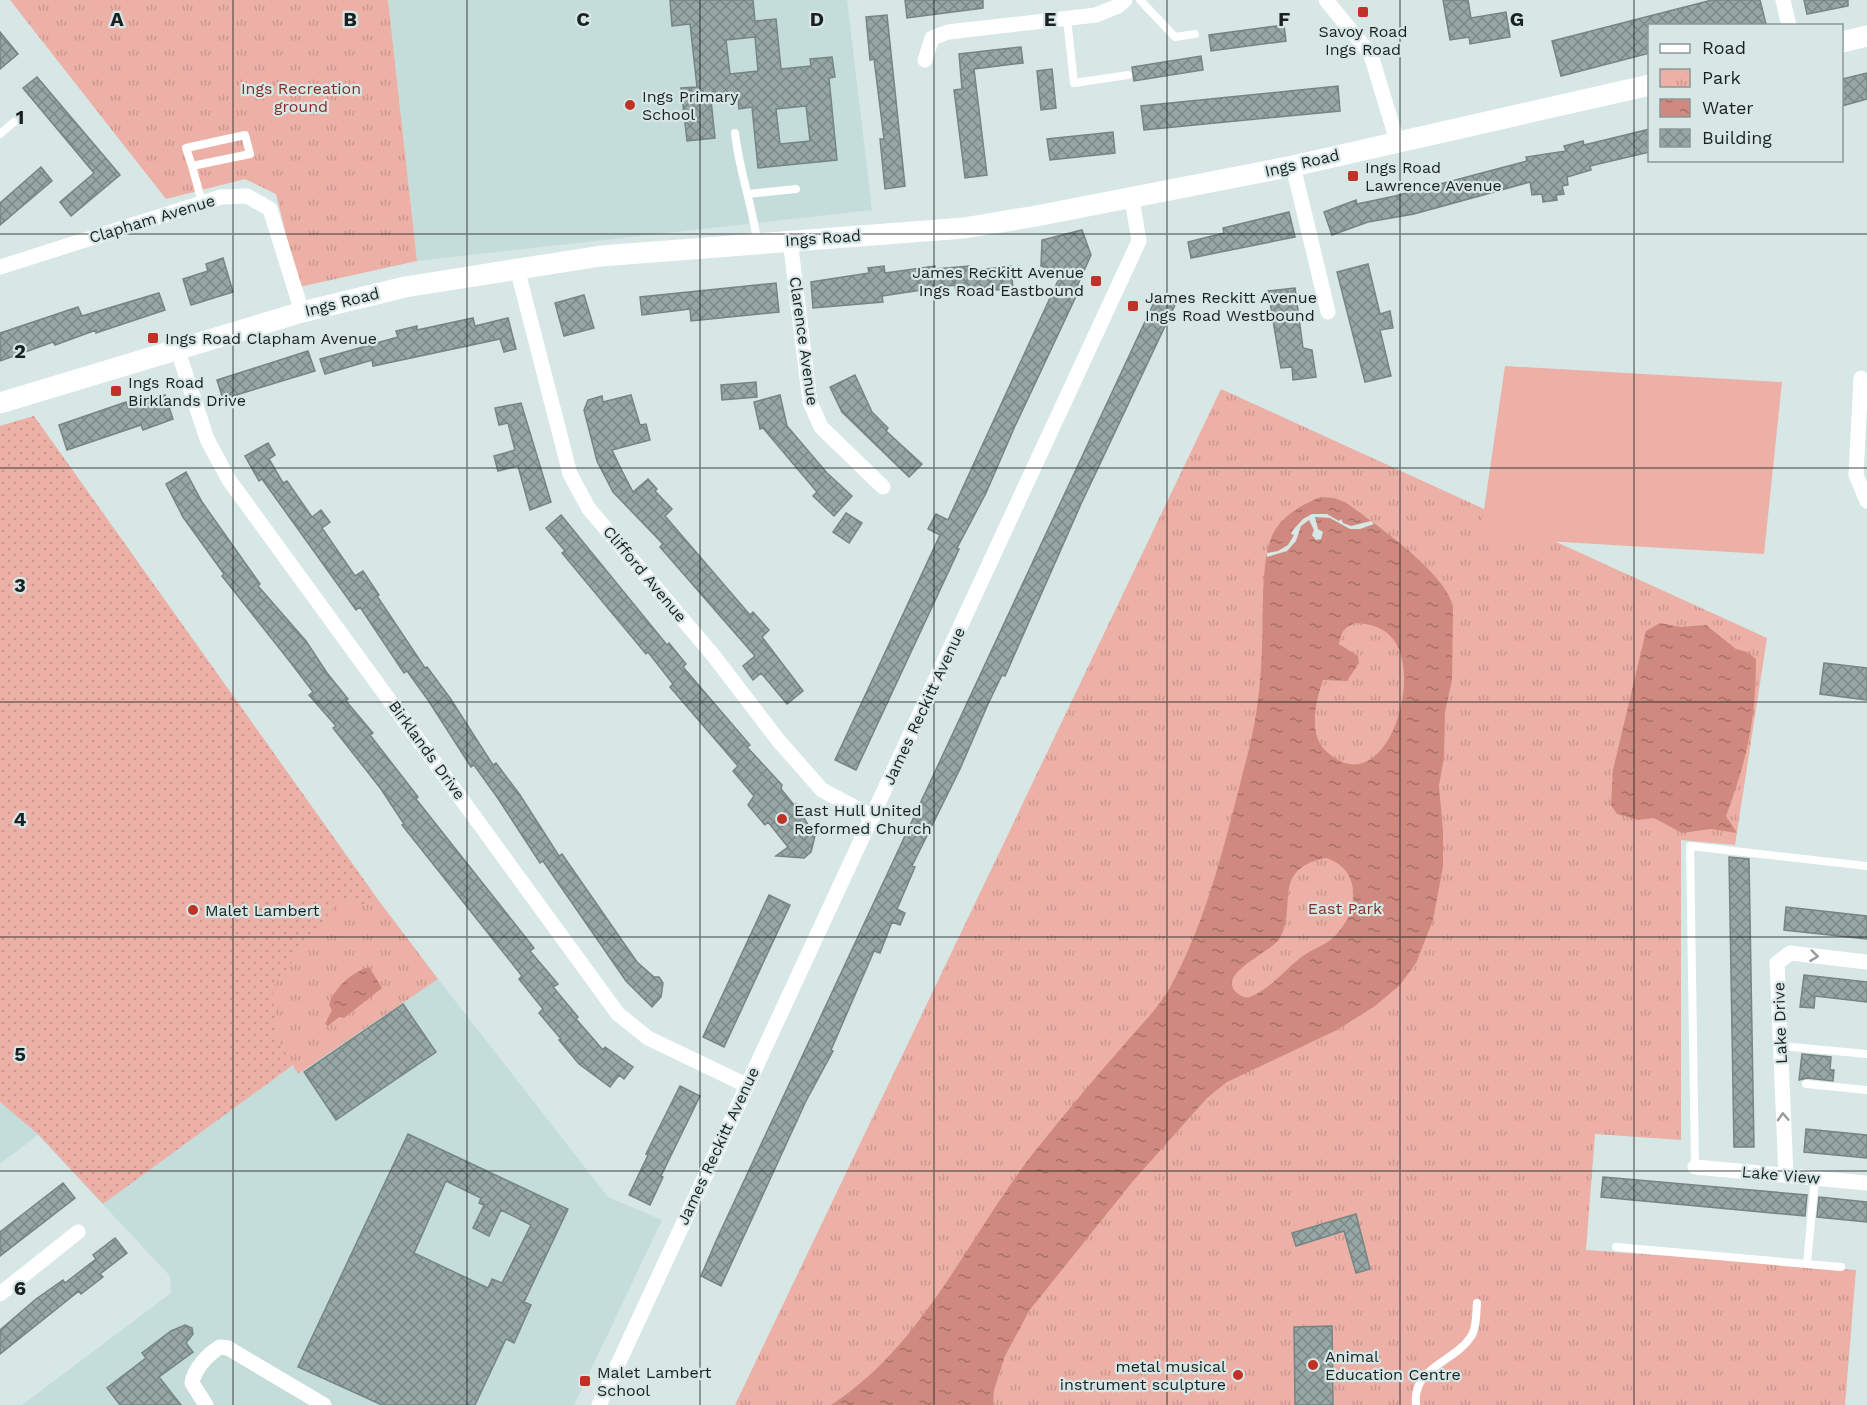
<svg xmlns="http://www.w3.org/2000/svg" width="1867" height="1405" viewBox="0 0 1867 1405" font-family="'Work Sans',sans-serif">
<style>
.built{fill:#c4ddda}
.grass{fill:url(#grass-dots)}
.park{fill:url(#park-tufts)}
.pitch{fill:#edb0a7}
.water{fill:url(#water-ripples);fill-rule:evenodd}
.pier{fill:#d6e7e5}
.building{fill:url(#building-cross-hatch);stroke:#768583;stroke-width:1.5;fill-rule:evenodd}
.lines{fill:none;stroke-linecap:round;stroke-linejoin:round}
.lane{stroke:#fff;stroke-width:8}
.street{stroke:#fff;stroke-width:15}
.secondary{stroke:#fff;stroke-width:21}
.oneway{stroke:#989b9b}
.grid{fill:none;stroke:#1b2120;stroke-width:1.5;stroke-opacity:0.55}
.poi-dot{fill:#bf3228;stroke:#d6e7e5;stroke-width:2}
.labels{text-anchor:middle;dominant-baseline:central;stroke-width:4.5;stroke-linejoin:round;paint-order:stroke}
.poi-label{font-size:16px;fill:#1b2120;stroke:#d6e7e5;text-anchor:start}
.park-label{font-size:16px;fill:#833027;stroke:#d6e7e5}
.street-label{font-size:16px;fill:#1b2120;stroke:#d6e7e5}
.grid-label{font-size:20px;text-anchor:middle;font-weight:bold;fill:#1b2120;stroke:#d6e7e5;stroke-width:4.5;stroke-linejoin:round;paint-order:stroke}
</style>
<defs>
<pattern id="grass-dots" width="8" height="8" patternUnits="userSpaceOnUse" patternTransform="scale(1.5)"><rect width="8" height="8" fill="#edb0a7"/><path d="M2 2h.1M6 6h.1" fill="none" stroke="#cb978f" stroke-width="1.8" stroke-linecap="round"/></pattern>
<pattern id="park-tufts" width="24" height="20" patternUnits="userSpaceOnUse" patternTransform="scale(1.5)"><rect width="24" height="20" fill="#edb0a7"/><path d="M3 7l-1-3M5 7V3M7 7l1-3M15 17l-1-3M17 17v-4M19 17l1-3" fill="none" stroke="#cb978f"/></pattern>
<pattern id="water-ripples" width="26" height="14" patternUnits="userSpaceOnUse" patternTransform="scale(1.5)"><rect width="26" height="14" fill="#cf897f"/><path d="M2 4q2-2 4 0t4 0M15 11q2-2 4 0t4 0" fill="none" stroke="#a77068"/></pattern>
<pattern id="building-cross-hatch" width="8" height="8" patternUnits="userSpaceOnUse" patternTransform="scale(1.5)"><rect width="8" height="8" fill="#97a7a5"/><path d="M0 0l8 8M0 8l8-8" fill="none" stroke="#7a8886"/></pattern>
</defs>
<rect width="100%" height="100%" fill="#d6e7e5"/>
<path class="built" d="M 388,0 L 847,0 L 872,210 L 417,261 Z
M 34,416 L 392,920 L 438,979 L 608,1197 L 662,1220 L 574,1405 L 22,1405 L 171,1293 L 170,1276 L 38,1135 L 0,1164 L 0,426 Z"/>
<path class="grass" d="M 34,416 L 379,901 L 366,905 L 277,1038 L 293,1065 L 103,1204 L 38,1134 L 0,1102 L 0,426 Z"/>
<path class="park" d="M 10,0 L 388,0 L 417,261 L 299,287 L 276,194 L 245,179 L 166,199 Z
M 1221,389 L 1767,638 L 1735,845 L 1681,840 L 1681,1140 L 1595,1134 L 1586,1250 L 1856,1270 L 1845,1405 L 735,1405 Z
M 341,898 L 366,905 L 379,901 L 438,979 L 298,1074 L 277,1038 L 272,988 Z"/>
<path class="pitch" d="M 1505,366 L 1782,382 L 1764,554 L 1480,537 Z"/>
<path class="water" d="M 1321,497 L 1334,498 L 1345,502 C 1374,523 1445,572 1453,606 L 1452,680 L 1445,712 L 1444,757 L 1439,786 L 1443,831 L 1443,867 L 1433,920 L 1416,963 L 1400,985 L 1375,1006 L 1337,1030 L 1227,1082 L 1207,1098 L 1133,1181 L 1029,1311 L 1005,1356 L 994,1390 L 993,1405 L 831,1405 C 925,1344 968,1236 1035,1151 C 1063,1116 1092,1081 1122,1047 C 1139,1027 1159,1008 1172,984 C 1211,910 1228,830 1249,749 C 1257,717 1261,682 1262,648 C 1264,618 1259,550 1277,527 C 1287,513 1305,503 1321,497 ZM 1356,623 C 1370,624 1384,627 1393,639 C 1425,679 1383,807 1325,750 C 1308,733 1316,700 1323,680 L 1347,681 L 1359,663 L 1358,656 L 1339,644 C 1341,632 1344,627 1356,623 ZM 1326,858 C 1363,870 1359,912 1335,936 C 1325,946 1311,949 1300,958 C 1282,973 1272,987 1250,997 C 1245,998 1242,997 1237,993 C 1215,974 1271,953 1280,938 C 1298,907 1270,869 1326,858 Z
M 1660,623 L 1681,627 L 1706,625 L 1736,649 L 1747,652 L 1756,659 C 1756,721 1747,759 1726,816 L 1737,833 L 1711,829 L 1682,833 L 1654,818 L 1638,820 L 1617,814 L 1611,805 L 1613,770 L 1646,631 Z
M 369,967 L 382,988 L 344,1018 L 339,1017 L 328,1026 L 325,1024 L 332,1010 L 329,1005 C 334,988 352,972 369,967 Z"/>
<path class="pier" d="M 1312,514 L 1327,514 L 1339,521 L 1341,519 L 1343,523 L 1351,526 L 1371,521 L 1374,524 L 1360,529 L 1350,529 L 1330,518 L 1315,517 L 1318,529 L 1323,532 L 1321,539 L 1316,540 L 1312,535 L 1314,530 L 1309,520 L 1301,526 L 1296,541 L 1287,551 L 1267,557 L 1267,553 L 1278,551 L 1288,545 L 1294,535 L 1291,534 L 1293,530 L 1303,519 Z"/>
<path class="building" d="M 670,0 L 753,0 L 755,21 L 776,19 L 781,69 L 811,66 L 810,59 L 832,57 L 835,77 L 829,78 L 837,160 L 758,168 L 752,107 L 739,109 L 738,97 L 711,100 L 715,138 L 687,141 L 681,88 L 697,87 L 690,24 L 672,26 ZM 755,37 L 758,71 L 730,74 L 726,40 ZM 806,106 L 810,141 L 780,144 L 776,109 Z
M 905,0 L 983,0 L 983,8 L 907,18 Z
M 1443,0 L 1468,0 L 1471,18 L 1506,12 L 1510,37 L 1470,44 L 1469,37 L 1450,40 Z
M 1712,0 L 1760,0 L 1766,24 L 1650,26 L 1650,53 L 1561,76 L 1552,41 Z
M 1804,0 L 1848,0 L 1848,6 L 1807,14 Z
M 887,15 L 905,186 L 885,189 L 880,139 L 884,139 L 874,59 L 870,60 L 866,17 Z
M 1284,25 L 1286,41 L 1211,51 L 1209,35 Z
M 0,32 L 18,54 L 0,69 Z
M 1021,47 L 1023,63 L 974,69 L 987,175 L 965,178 L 954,90 L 962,89 L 959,54 Z
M 1201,56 L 1203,70 L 1134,81 L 1132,67 Z
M 1052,69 L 1056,108 L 1041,110 L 1037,71 Z
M 1867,73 L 1867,99 L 1842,106 L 1842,79 Z
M 37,77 L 120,175 L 71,216 L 60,202 L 94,173 L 23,88 Z
M 1338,86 L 1340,111 L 1144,130 L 1141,106 Z
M 1650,129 L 1650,152 L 1590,166 L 1591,170 L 1567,177 L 1568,185 L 1562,186 L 1564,194 L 1556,195 L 1557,200 L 1543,202 L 1542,194 L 1532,195 L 1530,182 L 1414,214 L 1368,222 L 1332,235 L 1324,212 L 1356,200 L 1357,204 L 1395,196 L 1527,161 L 1526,157 L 1566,151 L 1564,146 L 1583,141 L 1584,145 Z
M 1113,132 L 1115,153 L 1050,160 L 1047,139 Z
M 41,167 L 52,181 L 0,225 L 0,203 Z
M 1289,212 L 1295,237 L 1191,258 L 1188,242 L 1224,233 L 1223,228 Z
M 1082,230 L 1091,255 L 1076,289 L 1079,290 L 1015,426 L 986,493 L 957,548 L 959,549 L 856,770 L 835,760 L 940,535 L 928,529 L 936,514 L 948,520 L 1061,274 L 1041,266 L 1042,240 Z
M 223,258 L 233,292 L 191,305 L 183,279 L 208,271 L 206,264 Z
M 1368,264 L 1380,314 L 1390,311 L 1393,328 L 1380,330 L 1391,376 L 1365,382 L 1337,272 Z
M 884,266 L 885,273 L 935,266 L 935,269 L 969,266 L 969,271 L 1011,266 L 1013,289 L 956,292 L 955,285 L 882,296 L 883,302 L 813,308 L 811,282 L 869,273 L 868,268 Z
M 776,283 L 779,312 L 691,321 L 690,309 L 642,315 L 640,297 Z
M 1295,288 L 1303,348 L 1312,350 L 1316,377 L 1293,380 L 1292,367 L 1281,368 L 1268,291 Z
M 159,293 L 165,310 L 96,333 L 96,330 L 55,345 L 53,342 L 0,361 L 0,333 L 78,307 L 82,316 Z
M 584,295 L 594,328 L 564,336 L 555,303 Z
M 1157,296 L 1175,305 L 1081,504 L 1005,676 L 1002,675 L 988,704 L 960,769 L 912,866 L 915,867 L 897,909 L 905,913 L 900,925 L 892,922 L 880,953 L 874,951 L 831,1050 L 833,1051 L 806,1101 L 721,1286 L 701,1276 L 716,1241 Z
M 473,318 L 475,326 L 508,318 L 516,349 L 504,352 L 500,339 L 373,366 L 372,360 L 325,374 L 320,359 L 398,337 L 396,331 L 417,326 L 417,330 Z
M 308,351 L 315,371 L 223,399 L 217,380 Z
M 855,375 L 872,412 L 888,428 L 886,431 L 922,464 L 909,477 L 842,412 L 830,387 Z
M 756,382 L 757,397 L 722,400 L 721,385 Z
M 165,395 L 173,419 L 143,430 L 141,425 L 67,450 L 59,425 L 126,402 L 128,408 Z
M 631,395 L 640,425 L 646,424 L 650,440 L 612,450 L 621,469 L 633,492 L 648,479 L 657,489 L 655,491 L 672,509 L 665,516 L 750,615 L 753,612 L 769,630 L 762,637 L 803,691 L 787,704 L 761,673 L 753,680 L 743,666 L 755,656 L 660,547 L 663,544 L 613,492 L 597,461 L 584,410 L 588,400 L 602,396 L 603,402 Z
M 780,395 L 787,426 L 827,473 L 852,496 L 834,516 L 813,496 L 817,492 L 763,428 L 760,429 L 754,402 Z
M 521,403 L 551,502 L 530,510 L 518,466 L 498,471 L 494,456 L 515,450 L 508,423 L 499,425 L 495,408 Z
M 268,443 L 275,455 L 269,459 L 283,483 L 287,481 L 312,517 L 321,510 L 330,522 L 322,528 L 355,576 L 363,571 L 379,595 L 377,596 L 425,668 L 427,667 L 450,698 L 493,765 L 496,763 L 520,795 L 559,856 L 562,854 L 637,962 L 654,977 L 659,977 L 663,983 L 661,997 L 652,1007 L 626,981 L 543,861 L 540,863 L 497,797 L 474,765 L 471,767 L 428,700 L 407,671 L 404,673 L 360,607 L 356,610 L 262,479 L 259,481 L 245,456 Z
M 186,472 L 202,502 L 260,584 L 258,586 L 306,641 L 327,673 L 348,699 L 346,701 L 373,733 L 370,735 L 418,797 L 416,799 L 534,948 L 530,951 L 558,984 L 553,987 L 578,1017 L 576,1019 L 603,1050 L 605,1047 L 633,1067 L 624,1079 L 619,1075 L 610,1087 L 579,1064 L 559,1040 L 561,1039 L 539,1013 L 543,1009 L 519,979 L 522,976 L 402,825 L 404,824 L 381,789 L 333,728 L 336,726 L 309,695 L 313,692 L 291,663 L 222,576 L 224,574 L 183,517 L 166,484 Z
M 846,513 L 862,523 L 849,543 L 833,532 Z
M 561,515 L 667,645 L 669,643 L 686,664 L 683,667 L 750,745 L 747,747 L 782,785 L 781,789 L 794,805 L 796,804 L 804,813 L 802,815 L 815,836 L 811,852 L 804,858 L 776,856 L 788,847 L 768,822 L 765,825 L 748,805 L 754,796 L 733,771 L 738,766 L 670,687 L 673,684 L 648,652 L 646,654 L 562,553 L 565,551 L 546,528 Z
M 1824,663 L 1867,668 L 1867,700 L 1820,694 Z
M 1729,857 L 1749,859 L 1754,1147 L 1734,1147 Z
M 769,895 L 790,905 L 724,1047 L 703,1037 Z
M 1786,907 L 1867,916 L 1867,939 L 1784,930 Z
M 1804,975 L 1867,982 L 1867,1002 L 1815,996 L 1814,1008 L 1800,1007 Z
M 403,1004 L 436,1052 L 336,1120 L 304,1072 Z
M 1802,1054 L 1831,1057 L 1830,1070 L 1834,1070 L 1833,1081 L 1807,1078 L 1799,1080 Z
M 680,1086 L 700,1096 L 661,1176 L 663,1177 L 650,1205 L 629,1195 L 648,1155 L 646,1154 Z
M 1806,1129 L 1867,1135 L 1867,1158 L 1804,1152 Z
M 408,1134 L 568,1209 L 524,1302 L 531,1305 L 514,1343 L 506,1339 L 475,1405 L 382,1405 L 298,1367 ZM 446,1181 L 481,1198 L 479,1203 L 484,1205 L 473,1228 L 489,1236 L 501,1210 L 531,1225 L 502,1283 L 492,1279 L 488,1288 L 414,1253 Z
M 1603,1177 L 1807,1195 L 1805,1216 L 1601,1197 Z
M 63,1183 L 75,1198 L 0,1256 L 0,1232 Z
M 1819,1197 L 1867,1202 L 1867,1222 L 1817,1217 Z
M 1356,1214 L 1370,1269 L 1356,1273 L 1344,1231 L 1296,1246 L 1292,1233 Z
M 115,1238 L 127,1253 L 100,1274 L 103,1277 L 81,1294 L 79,1291 L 0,1354 L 0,1330 L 36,1299 L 63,1280 L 65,1283 L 96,1259 L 93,1255 Z
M 185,1325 L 192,1328 L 193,1334 L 186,1343 L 193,1352 L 159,1377 L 181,1405 L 120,1405 L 107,1388 L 146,1358 L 142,1353 L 171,1331 Z
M 1332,1326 L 1333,1405 L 1295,1405 L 1294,1327 Z"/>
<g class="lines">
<path class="lane" d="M 1140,0 L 1175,37 L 1195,34
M 1067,19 L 1074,83 L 1128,75
M 735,133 C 739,170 752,204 757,241
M 0,134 L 14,122
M 192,166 L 186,148 L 245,135 L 250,154 L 192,166 L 202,202
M 748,194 L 796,189
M 1781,1046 L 1867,1054
M 1806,1084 L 1867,1090
M 1695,1167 L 1690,846 L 1867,866
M 1616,1247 L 1841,1267
M 1807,1264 L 1815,1178
M 1416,1405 C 1412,1366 1455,1363 1472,1335 C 1477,1326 1476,1313 1477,1303"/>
<path class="street" d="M 1326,0 L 1371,55 L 1397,141
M 1783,0 L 1789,26
M 925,60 L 932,38 L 948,32 L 1096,15 L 1118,6 L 1125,0
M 1293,166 L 1328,312
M 790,240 L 810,402 L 821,427 L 883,487
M 0,267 L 221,197 L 247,196 L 270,209 L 302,312
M 517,268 L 570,474 L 589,509 L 713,655 L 778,740 L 822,790 L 873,817
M 178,351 L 207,439 L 229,480 L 618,1014 L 648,1038 L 746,1085
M 1861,378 L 1856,475 L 1867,501
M 1695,1167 L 1867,1183
M 1786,1176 L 1777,963 L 1790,953 L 1867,962
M 0,1294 L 78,1232
M 206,1405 L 192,1383 C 194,1369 208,1354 220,1347 L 228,1348 L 324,1405
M 599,1405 L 1139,241 L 1132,199"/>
<path class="secondary" d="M 1842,42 L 1867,36
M 0,403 L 302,312 L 405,287 L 601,256 L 964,228 L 1036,216 L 1293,166 L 1650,85"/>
</g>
<defs><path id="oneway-chevron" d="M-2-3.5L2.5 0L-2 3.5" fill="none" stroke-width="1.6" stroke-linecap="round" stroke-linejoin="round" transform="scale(1.5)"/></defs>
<g class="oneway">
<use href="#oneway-chevron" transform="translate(1814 956) rotate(7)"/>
<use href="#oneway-chevron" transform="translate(1783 1117) rotate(-92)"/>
</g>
<path class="grid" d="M 233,0 L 233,1405M 467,0 L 467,1405M 700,0 L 700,1405M 934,0 L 934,1405M 1167,0 L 1167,1405M 1400,0 L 1400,1405M 1634,0 L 1634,1405M 0,234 L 1867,234M 0,468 L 1867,468M 0,702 L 1867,702M 0,937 L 1867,937M 0,1171 L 1867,1171"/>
<g class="poi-dot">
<rect x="1357" y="6" width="12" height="12" rx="3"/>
<circle cx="630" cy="105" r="6"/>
<rect x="1347" y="170" width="12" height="12" rx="3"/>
<rect x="1090" y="275" width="12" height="12" rx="3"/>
<rect x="1127" y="300" width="12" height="12" rx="3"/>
<rect x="147" y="332" width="12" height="12" rx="3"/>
<rect x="110" y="385" width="12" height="12" rx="3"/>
<circle cx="782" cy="819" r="6"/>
<circle cx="193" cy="910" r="6"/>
<circle cx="1313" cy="1365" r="6"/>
<circle cx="1238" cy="1375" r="6"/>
<rect x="579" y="1375" width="12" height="12" rx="3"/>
</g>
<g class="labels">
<g class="poi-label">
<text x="1363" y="31" text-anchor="middle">Savoy Road<tspan x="1363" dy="18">Ings Road</tspan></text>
<text x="642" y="96">Ings Primary<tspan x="642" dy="18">School</tspan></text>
<text x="1365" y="167">Ings Road<tspan x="1365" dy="18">Lawrence Avenue</tspan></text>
<text x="1084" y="272" text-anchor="end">James Reckitt Avenue<tspan x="1084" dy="18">Ings Road Eastbound</tspan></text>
<text x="1145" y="297">James Reckitt Avenue<tspan x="1145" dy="18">Ings Road Westbound</tspan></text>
<text x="165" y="338">Ings Road Clapham Avenue</text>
<text x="128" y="382">Ings Road<tspan x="128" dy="18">Birklands Drive</tspan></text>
<text x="794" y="810">East Hull United<tspan x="794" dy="18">Reformed Church</tspan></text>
<text x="205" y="910">Malet Lambert</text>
<text x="1325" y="1356">Animal<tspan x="1325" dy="18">Education Centre</tspan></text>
<text x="1226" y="1366" text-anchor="end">metal musical<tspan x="1226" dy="18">instrument sculpture</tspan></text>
<text x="597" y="1372">Malet Lambert<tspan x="597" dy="18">School</tspan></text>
</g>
<g class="park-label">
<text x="301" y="88">Ings Recreation<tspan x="301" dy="18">ground</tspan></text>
<text x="1345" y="908">East Park</text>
</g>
<g class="street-label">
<text transform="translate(1302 163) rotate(-13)">Ings Road</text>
<text transform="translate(152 219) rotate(-17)">Clapham Avenue</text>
<text transform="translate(823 238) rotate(-4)">Ings Road</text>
<text transform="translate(342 302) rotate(-14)">Ings Road</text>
<text transform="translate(804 341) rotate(82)">Clarence Avenue</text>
<text transform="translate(645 574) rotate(50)">Clifford Avenue</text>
<text transform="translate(924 706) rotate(-65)">James Reckitt Avenue</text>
<text transform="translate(427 750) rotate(54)">Birklands Drive</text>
<text transform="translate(1780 1023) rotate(-92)">Lake Drive</text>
<text transform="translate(718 1146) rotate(-65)">James Reckitt Avenue</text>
<text transform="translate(1781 1175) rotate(5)">Lake View</text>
</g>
</g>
<g class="grid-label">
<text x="117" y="26">A</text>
<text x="350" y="26">B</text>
<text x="583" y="26">C</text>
<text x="817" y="26">D</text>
<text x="1050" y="26">E</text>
<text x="1284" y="26">F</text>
<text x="1517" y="26">G</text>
<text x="20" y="124">1</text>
<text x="20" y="358">2</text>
<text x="20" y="592">3</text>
<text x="20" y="826">4</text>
<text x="20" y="1061">5</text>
<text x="20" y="1295">6</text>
</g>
<rect x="1648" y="24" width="195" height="138" fill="#d6e7e5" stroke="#8b9896" stroke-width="1.5"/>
<rect x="1660" y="44" width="30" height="9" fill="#ffffff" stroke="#8b9896" stroke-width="1.5"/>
<text x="1702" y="54" font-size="18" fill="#1b2120">Road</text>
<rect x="1660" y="69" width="30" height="18" fill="url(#park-tufts)" stroke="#8b9896" stroke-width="1.5"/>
<text x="1702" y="84" font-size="18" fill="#1b2120">Park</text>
<rect x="1660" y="99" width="30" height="18" fill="url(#water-ripples)" stroke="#8b9896" stroke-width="1.5"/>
<text x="1702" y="114" font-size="18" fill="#1b2120">Water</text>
<rect x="1660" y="129" width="30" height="18" fill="url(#building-cross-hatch)" stroke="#8b9896" stroke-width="1.5"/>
<text x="1702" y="144" font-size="18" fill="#1b2120">Building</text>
</svg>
